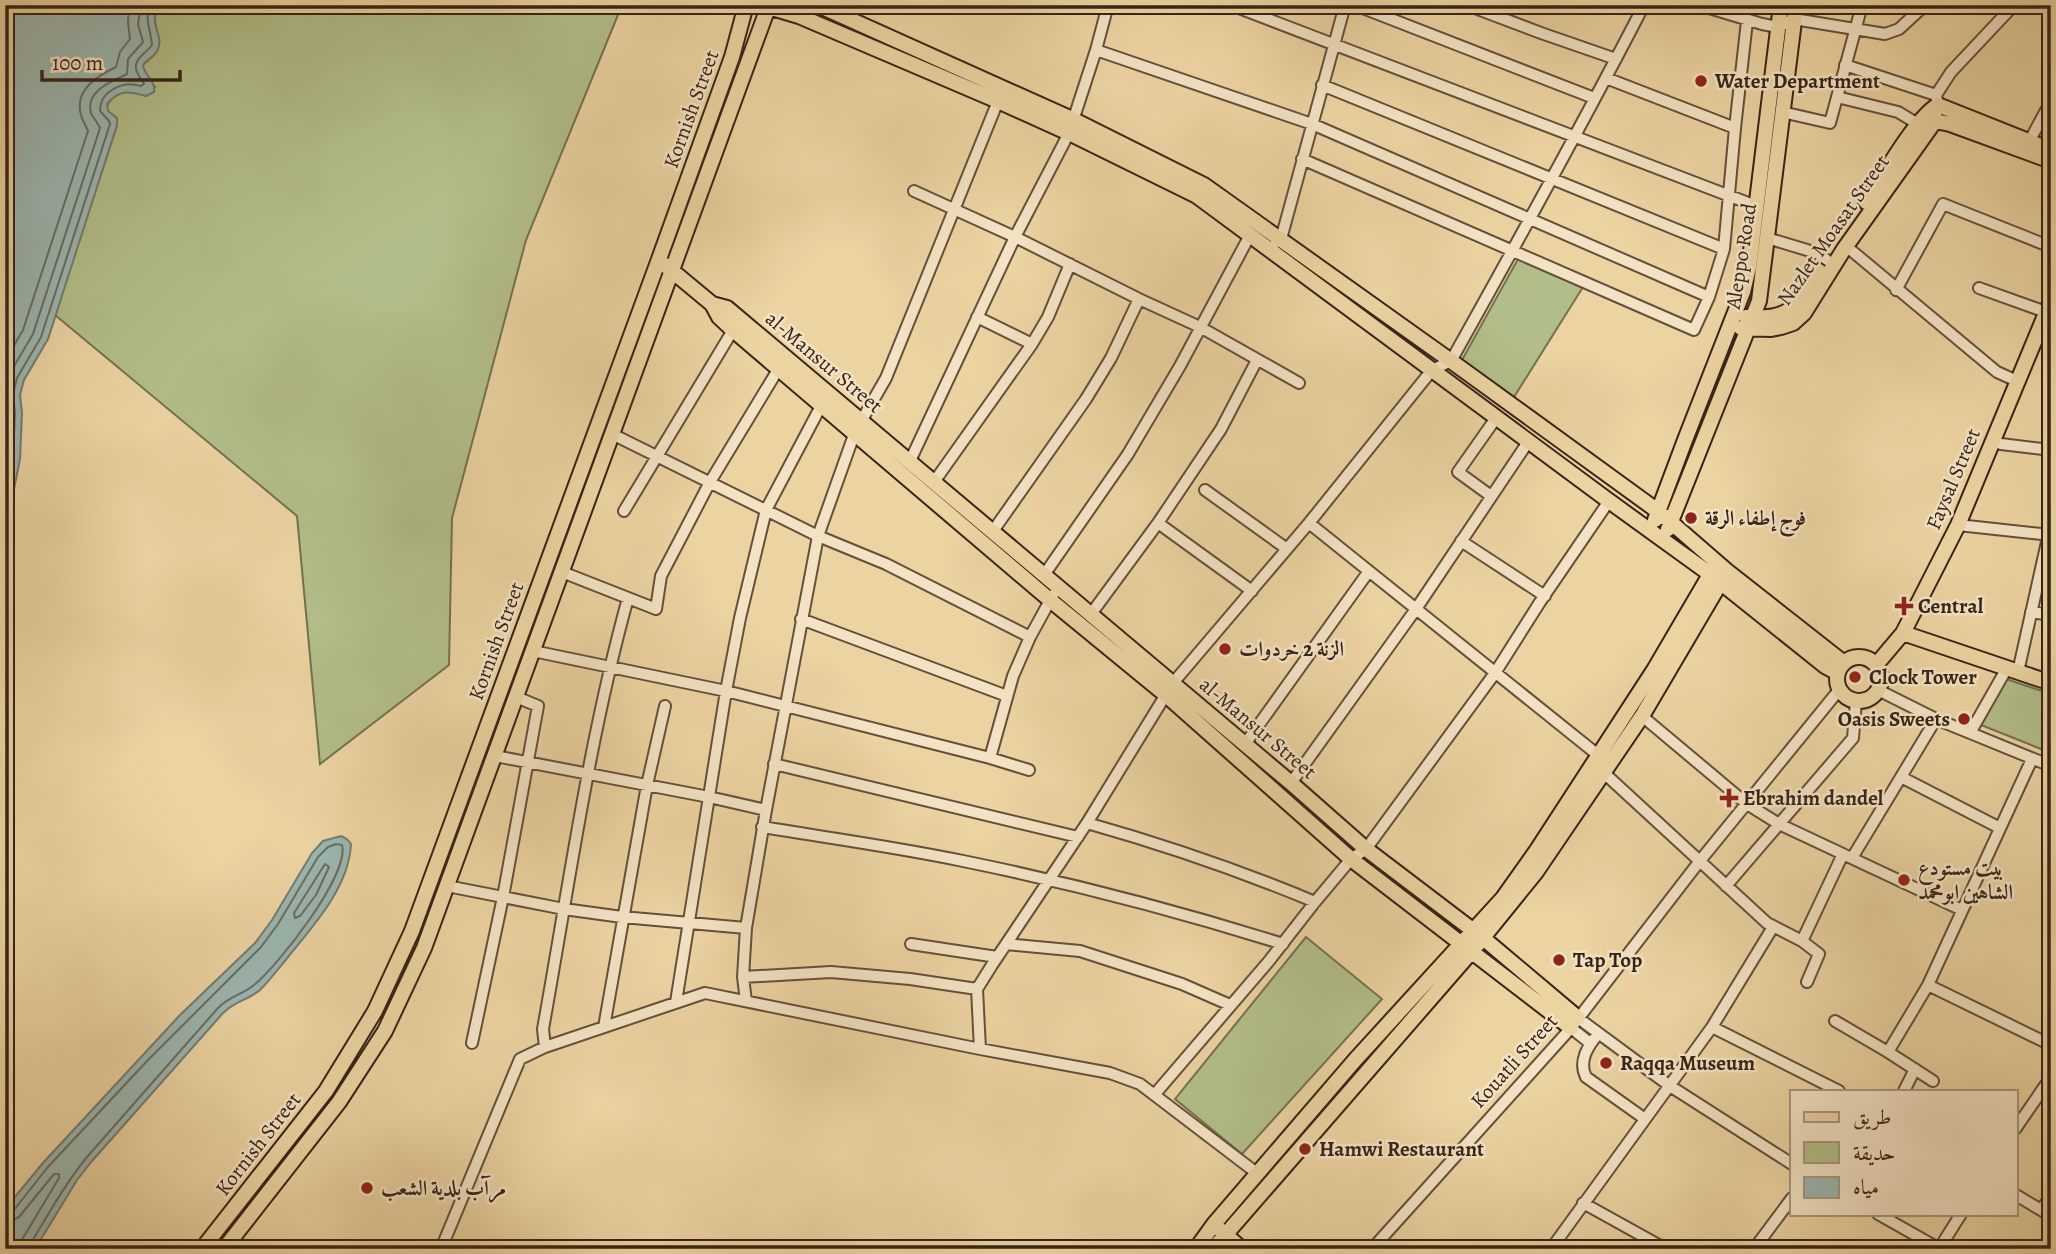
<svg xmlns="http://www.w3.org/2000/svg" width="2056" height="1254" viewBox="0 0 2056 1254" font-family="Alegreya,Amiri,serif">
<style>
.green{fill:#b2be89;stroke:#747150;stroke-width:2}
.water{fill:#9bb6af;stroke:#737c72;stroke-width:2}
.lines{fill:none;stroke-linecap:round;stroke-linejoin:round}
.shore{stroke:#686d63;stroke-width:2}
.minor-casing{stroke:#64503a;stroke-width:14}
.major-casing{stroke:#362417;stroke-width:18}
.minor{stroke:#f3e2c3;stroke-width:10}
.major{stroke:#ecd3a2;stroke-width:14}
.poi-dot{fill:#8f2418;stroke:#f3e2c3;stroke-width:2.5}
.labels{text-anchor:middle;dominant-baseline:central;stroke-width:5;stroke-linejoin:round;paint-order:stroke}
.poi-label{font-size:21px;font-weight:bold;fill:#362417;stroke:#f3e2c3;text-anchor:start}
.street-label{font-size:21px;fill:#362417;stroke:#f3e2c3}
</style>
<rect width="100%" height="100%" fill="#ecd3a2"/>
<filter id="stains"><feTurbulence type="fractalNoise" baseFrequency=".00286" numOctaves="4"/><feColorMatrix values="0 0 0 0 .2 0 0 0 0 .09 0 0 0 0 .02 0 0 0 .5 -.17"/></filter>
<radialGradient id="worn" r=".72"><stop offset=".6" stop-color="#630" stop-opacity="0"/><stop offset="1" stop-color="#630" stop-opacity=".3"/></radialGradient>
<path class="green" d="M 158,5 L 622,5 L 526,240 L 452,518 L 449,665 L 320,764 L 297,516 L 55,315 L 117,125 L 106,108 C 114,88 130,91 146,96 L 155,87 L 143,70 L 143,65 L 154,55 L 159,45 C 158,30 151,20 158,5 Z
M 1518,259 L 1583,287 L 1514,397 L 1462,360 Z
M 2006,679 L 2051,694 L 2051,753 L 1981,725 Z
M 1306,937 L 1382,999 L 1242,1154 L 1175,1099 Z"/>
<path class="water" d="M 5,5 L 158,5 C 148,25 164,34 158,49 C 156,56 147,59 143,65 C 144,76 156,80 154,92 L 146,96 C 129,91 120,89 107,104 L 108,111 L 117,118 L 117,125 L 48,339 L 24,380 L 20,395 L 22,413 L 20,459 L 5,535 Z
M 341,836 L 347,839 L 351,844 C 349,887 314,925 288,957 C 279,968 270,980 260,990 C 248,1000 235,1001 223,1013 L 92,1161 L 77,1180 L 35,1249 L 5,1249 L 5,1209 L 42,1164 L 179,1016 L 255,943 L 272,920 L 312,853 L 323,841 Z"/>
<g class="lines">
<path class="shore" d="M 5,361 L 23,330 L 88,131 C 86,126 82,120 81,115 C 74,90 97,76 116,67 L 120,52 L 130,39 L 128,23 L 129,5
M 5,391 L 10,373 L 33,334 L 100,128 C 98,123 93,118 91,113 C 85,90 113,81 127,74 L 128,59 L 143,42 L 138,24 L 141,5
M 5,492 L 13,457 L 15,413 L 13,394 L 17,378 L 41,337 L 110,124 L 109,121 L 100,111 C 100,91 123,80 141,86 L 144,84 C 142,80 139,77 138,74 C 130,60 146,54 152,45 C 151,30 144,20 150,5
M 325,864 L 329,867 L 316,895 L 300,916 L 295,918 L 294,913 Z
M 5,1213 L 14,1210 L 47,1168 L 148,1060 L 261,947 L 278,924 L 318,857 L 328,847 L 336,844 L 342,845 C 350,874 278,966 254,985 C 242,995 231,995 218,1008 L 87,1157 C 65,1184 49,1213 31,1243 L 30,1249
M 5,1221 L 13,1220 L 19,1217 L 54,1174 L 59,1174 L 59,1178 L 23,1238 L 21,1249"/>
<g class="minor-casing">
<path id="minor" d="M 1231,5 L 1756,206
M 1355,5 L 1594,98
M 1467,5 L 1541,33 L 1616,59
M 1699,5 L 1762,24 L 1778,27 L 1794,19 L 1885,34 L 1899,29 L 1925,5
M 1096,50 L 1312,124 L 1709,297
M 1845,65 L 1936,95
M 1606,78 L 1735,128
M 1322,85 L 1724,249
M 1837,97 L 1898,112 L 1918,124
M 1782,112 L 1830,123 L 1862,5
M 1937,112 L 1938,105 L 1936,95 L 1951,72 L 2014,5
M 2029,142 L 2051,101
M 1302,159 L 1694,330 L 1709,297 L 1724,249 L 1735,128 L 1747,21
M 914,191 L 1015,237 L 1139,299 L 1200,327 L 1299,383
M 1767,238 L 1817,253 L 1827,260
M 1276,242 L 1281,239 L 1345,5
M 1846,246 L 1997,372 L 2017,381
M 1979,288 L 2046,312
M 1896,290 L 1943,204 L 2051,247
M 977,317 L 1032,344
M 612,434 L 818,536 L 886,564 L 1030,637
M 1992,441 L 2001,444 L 2051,450
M 910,461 L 1015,237 L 1069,133 L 1096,50 L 1108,5
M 934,482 L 1032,344 L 1048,317 L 1070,264
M 1205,490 L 1287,549
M 1491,496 L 1458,472 L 1496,418
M 624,511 L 733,330
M 1158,523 L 1252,591
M 1309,523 L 1598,755
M 1958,525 L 2051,535
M 993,531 L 1086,399 L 1111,358 L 1139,299
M 1461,541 L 1545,596
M 562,572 L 656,609 L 661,576 L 710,482 L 782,363
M 1044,575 L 1128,454 L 1180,366 L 1250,235
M 2031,612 L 2051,615
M 1091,614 L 1158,523 L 1221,429 L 1257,360
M 801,619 L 1007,696
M 533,651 L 726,691 L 990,758 L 1029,770
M 2018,672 L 2051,524
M 1878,690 L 1936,719 L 2051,766
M 1642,716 L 1747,804 L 1779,824 L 1962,910
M 1970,733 L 2007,668
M 1245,744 L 1369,571
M 495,756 L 709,797 L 766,810
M 990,758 L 1013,676 L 1030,637 L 1053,595
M 774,764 L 1078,837
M 1603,772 L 1767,923 L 1802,941
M 1901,777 L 2000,828
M 1291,783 L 1416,609 L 1528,442
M 1087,823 C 1165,845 1241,871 1315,902
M 762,827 C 829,838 896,847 963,861 C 1071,883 1178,911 1283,944
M 1852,858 L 1936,719
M 447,886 L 564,909 L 622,917 L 746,928
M 1726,886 L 1853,738 L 1856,701
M 911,944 L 997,957
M 1006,944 L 1080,951 L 1182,984 L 1230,1005
M 743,977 L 831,972 L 910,979 L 977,989
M 1807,982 L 1819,954 L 1802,941 L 1843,854
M 1928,985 L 2051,1045
M 746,1001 L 743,977 L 746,928 L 766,810 L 818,536 L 855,432 L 886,378 L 998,101
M 676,1002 L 726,691 L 740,618 L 766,510 L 822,404
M 1578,1018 L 1670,1086 L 1792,1164
M 1835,1021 L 1888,1052 L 1933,1081
M 604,1027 L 647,785 L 665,706
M 1712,1027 L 1839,1091
M 1571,1028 L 1590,1043
M 1598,1034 C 1588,1046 1578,1061 1586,1077 L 1645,1119
M 472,1043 L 503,897 L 538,706 L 516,697
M 545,1047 L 543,1029 C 569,885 589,739 628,598
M 980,1049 L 977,989 L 992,965 L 1087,823 L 1173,683 L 1309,523 L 1432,370 L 1451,361 C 1517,243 1582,125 1644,5
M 1888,1052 L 1928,985 L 2032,759
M 1904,1091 L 1915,1069
M 1155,1094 L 1269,961 L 1315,902 L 1351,859 L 1366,849 L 1495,673 L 1540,602 L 1609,501
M 2016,1128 L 2051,1077
M 2016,1195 L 2051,1216
M 1583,1203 L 1666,1249
M 2041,1210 L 2051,1196
M 1878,1214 L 1940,1249
M 441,1249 L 520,1059 L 545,1047 L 705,993 L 980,1049 L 1110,1073 L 1140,1084 L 1258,1174
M 1372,1249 L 1571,1028 L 1699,862 L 1839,690
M 1551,1249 L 1712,1027 L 1773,927
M 1754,1249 L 1792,1198
M 1939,1249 L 1961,1214"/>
</g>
<g class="major-casing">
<path id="major" d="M 762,5 L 799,16 L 998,101 L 1069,133 L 1197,196 L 1609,501 L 1710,574 L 1825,666 L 1838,673
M 818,5 L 1074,120 L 1204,185 L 1451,361 L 1659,512 L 1727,571 L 1844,663
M 1866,202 C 1883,177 1914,120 1938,105 L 2051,150
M 665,265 L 712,304 L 727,308 L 1291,783 L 1366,849 L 1483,938 L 1578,1018
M 712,304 L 719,317 L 733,330 L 1050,600 L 1166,695 L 1351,859 L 1571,1028
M 1746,317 C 1792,321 1795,306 1819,271
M 1741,328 L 1771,329 L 1781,327 L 1793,323 L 1804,313 L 1844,249 L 1935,121 L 1950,124 L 2051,161
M 1655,520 L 1685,440 L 1743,292 L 1749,267 L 1781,5
M 1668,529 L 1759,301 L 1796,5
M 1903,633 L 2051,683
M1837 679a22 22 0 1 1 44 0a22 22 0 1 1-44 0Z
M 1876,665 L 1903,633 L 1958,525 L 2051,301
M 1219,1229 L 1242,1249
M 202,1249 L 326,1091 L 375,1011 L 412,931 L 658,262 L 732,57 L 746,5
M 224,1249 L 339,1102 L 385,1031 L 424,948 L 769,5
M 1196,1249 L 1214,1224 L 1355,1060 L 1503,898 L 1537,850 L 1654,670 L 1715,566
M 1213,1249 L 1472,951 L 1536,872 L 1642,716 L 1725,575"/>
</g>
<use href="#minor" class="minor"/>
<use href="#major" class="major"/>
</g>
<g class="poi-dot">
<circle cx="1701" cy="81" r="7"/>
<circle cx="1691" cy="518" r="7"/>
<path d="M1900.5 595.5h7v7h7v7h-7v7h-7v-7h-7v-7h7z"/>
<circle cx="1225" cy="649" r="7"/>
<circle cx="1855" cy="677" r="7"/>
<circle cx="1964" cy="719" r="7"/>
<path d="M1725.5 787.5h7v7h7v7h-7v7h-7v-7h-7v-7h7z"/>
<circle cx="1904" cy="880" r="7"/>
<circle cx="1559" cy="960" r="7"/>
<circle cx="1606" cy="1063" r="7"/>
<circle cx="1305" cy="1149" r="7"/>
<circle cx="367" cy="1188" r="7"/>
</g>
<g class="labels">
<g class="poi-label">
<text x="1715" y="81">Water Department</text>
<text x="1705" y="518">فوج إطفاء الرقة</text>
<text x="1918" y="606">Central</text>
<text x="1239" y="649">الزنة 2 خردوات</text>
<text x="1869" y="677">Clock Tower</text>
<text x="1950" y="719" text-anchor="end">Oasis Sweets</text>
<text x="1743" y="798">Ebrahim dandel</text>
<text x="1918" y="868">بيت مستودع<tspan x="1918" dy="24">الشاهين ابومحمد</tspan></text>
<text x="1573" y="960">Tap Top</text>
<text x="1620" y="1063">Raqqa Museum</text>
<text x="1319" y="1149">Hamwi Restaurant</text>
<text x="381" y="1188">مرآب بلدية الشعب</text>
</g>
<g class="street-label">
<text transform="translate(691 109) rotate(-70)">Kornish Street</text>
<text transform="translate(1833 230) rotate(-55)">Nazlet Moasat Street</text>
<text transform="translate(1741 256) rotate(-81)">Aleppo Road</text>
<text transform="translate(824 362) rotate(40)">al-Mansur Street</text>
<text transform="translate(1953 479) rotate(-67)">Faysal Street</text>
<text transform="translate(496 641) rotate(-70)">Kornish Street</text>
<text transform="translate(1258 728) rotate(40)">al-Mansur Street</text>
<text transform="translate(1514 1061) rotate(-48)">Kouatli Street</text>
<text transform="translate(258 1144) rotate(-52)">Kornish Street</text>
</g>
</g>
<rect width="2056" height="1254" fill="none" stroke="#ecd3a2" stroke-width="28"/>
<rect x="7" y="7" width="2042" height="1240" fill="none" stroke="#362417" stroke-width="3.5"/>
<rect x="14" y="14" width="2028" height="1226" fill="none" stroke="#362417" stroke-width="2"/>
<rect x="1790" y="1090" width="228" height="126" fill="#f3e2c3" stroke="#a7967e" stroke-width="2"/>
<rect x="1804" y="1112" width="35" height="10" fill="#ecd3a2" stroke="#a7967e" stroke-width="2"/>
<text x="1853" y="1124" font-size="21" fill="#362417">طريق</text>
<rect x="1804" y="1142" width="35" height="21" fill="#b2be89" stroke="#a7967e" stroke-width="2"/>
<text x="1853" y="1160" font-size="21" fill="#362417">حديقة</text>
<rect x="1804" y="1177" width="35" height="21" fill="#9bb6af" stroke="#a7967e" stroke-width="2"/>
<text x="1853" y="1194" font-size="21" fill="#362417">مياه</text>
<path d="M42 70v10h138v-10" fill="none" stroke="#362417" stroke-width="3.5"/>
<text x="52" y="70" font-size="21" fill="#362417" stroke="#f3e2c3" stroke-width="5" paint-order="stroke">100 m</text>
<rect width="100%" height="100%" filter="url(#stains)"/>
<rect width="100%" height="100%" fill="url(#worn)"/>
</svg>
